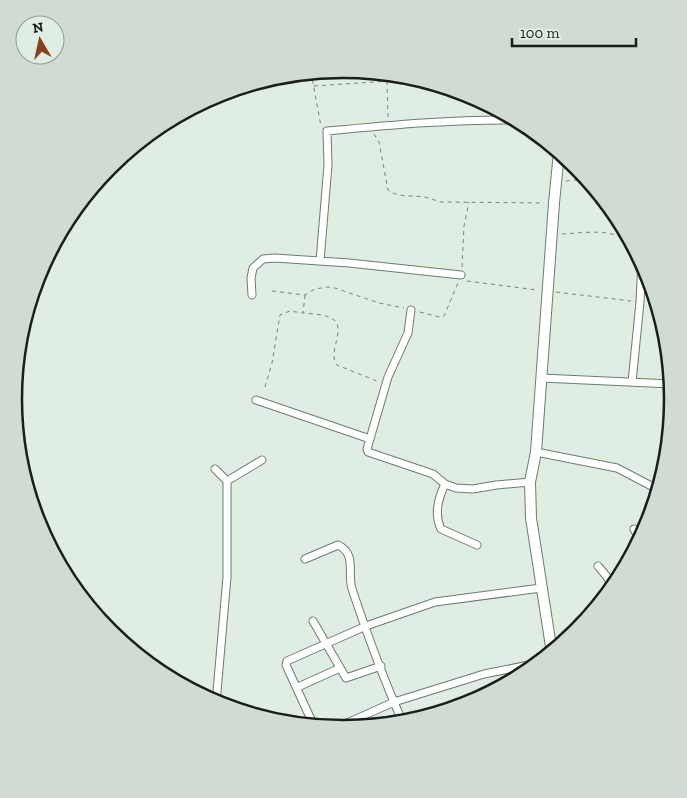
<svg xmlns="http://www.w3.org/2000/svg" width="687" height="798" viewBox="0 0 687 798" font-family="'Zilla Slab',serif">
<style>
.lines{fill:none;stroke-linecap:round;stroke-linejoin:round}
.street-casing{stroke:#6f7b72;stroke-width:9}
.secondary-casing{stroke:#6f7b72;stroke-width:12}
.path{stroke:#7a837c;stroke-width:1;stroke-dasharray:4 4;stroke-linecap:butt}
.street{stroke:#fff;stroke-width:7}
.secondary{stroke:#fff;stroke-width:10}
.rim{fill:none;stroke:#1a1e1b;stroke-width:2.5}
</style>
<rect width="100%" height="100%" fill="#e0ede3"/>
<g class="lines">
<g class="street-casing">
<path id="street" d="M 320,261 L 328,165 L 327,131 C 391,125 455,119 518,120
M 252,295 L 251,278 L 253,268 L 263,259 L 275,258 L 349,263 L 461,275
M 411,310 L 408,333 L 388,377 L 367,449 L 368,452 L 433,474 L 445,484 L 456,488 L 473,489 L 496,485 L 530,482
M 541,378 L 672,384
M 632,382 L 640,302 L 642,261
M 256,400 L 370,439
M 536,452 L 617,468 L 659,490
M 215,469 L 227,481 L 227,577 L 216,703
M 227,481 L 262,460
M 445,484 C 438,499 434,514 441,529 L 477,545
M 634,529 L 640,540
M 305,559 L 338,545 C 357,554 347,573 352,589 C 367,634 384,680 403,723
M 598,566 L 608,578 L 612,589
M 313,621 L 346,678 L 381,666
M 298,687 L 340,668
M 314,726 L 286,665 L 287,661 L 366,626 L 435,602 L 541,588
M 336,728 L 394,702 L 484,674 L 539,663"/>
</g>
<g class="secondary-casing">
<path id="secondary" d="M 552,653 L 531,518 L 530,482 L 536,452 L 554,203 L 559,152"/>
</g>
<path class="path" d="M 311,72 L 321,126
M 387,81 L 388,117
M 314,86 L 419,79
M 374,134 L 379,142 L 388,190 C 398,198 412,195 424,197 C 429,198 435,200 440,202 L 544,203
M 566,181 L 587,179
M 562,234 C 580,233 599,230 616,235 C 621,237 625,240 631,241
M 462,267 L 464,226 L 469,202
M 467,281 L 537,290
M 272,291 L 305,295 L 315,289 L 327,287 L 335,288 L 379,303 L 404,308
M 556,292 L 631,301
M 305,295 L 303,313 C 312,314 328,314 334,320 C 346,330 327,353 337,365 L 379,382
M 648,302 L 657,302
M 420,312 L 439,317 L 444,316 L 458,283
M 265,387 L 272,363 L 280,315 L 290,311 L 303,313"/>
<use href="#street" class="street"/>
<use href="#secondary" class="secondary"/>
</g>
<path d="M0 0H687V798H0ZM22 399a321 321 0 1 1 642 0a321 321 0 1 1-642 0Z" fill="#d0dcd3" fill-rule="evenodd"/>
<path class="rim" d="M22 399a321 321 0 1 1 642 0a321 321 0 1 1-642 0Z"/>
<g transform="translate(40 40) rotate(351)"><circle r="24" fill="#e0ede3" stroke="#919a93"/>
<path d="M0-4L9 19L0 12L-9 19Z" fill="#87411b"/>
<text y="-8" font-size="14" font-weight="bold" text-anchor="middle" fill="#1a1e1b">N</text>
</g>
<path d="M512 38v8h124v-8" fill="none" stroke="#1a1e1b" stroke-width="2.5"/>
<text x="520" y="38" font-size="15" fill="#1a1e1b" stroke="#e0ede3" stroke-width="4" paint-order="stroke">100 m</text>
</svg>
